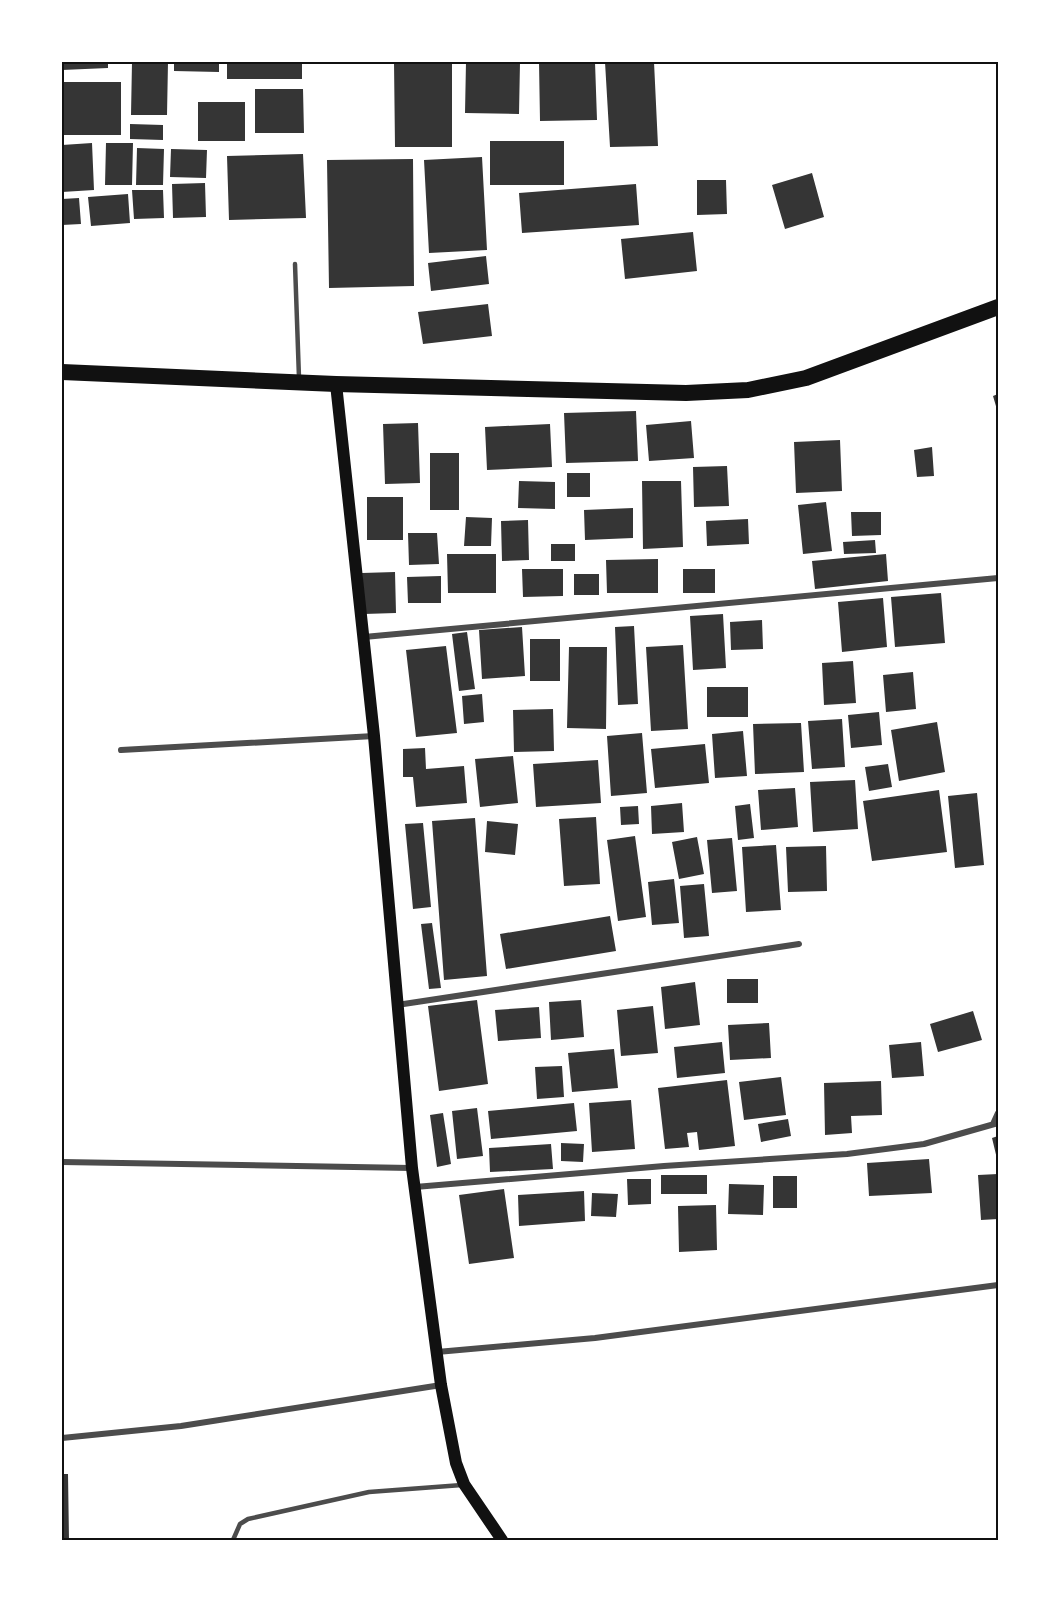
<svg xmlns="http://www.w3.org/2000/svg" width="1060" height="1602" viewBox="0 0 1060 1602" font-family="Montserrat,sans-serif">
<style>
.building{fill:#353535}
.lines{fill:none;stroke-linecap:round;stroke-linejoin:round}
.service{stroke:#4c4c4c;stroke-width:4.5}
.minor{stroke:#4c4c4c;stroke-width:6}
.secondary{stroke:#111;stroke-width:12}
.trunk{stroke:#111;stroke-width:16}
.neatline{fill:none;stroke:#111;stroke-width:2}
</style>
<rect width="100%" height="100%" fill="#fff"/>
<path class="building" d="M 62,62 L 108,62 L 108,68 L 62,70 Z
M 132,62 L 168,62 L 167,115 L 131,115 Z
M 174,62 L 219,62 L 219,72 L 174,71 Z
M 227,62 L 302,62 L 302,79 L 227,79 Z
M 394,62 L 452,62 L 452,147 L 395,147 Z
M 466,62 L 520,62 L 519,114 L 465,113 Z
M 539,62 L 595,62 L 597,120 L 540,121 Z
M 605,62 L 654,62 L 658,146 L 610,147 Z
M 62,82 L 121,82 L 121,135 L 62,135 Z
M 255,89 L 303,89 L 304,133 L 255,133 Z
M 198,102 L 245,102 L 245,141 L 198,141 Z
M 130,124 L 163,125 L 163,140 L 130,139 Z
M 490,141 L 564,141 L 564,185 L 490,185 Z
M 92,143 L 94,190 L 62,192 L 62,145 Z
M 106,143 L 133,143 L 132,185 L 105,185 Z
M 137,148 L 164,149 L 163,185 L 136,185 Z
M 171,149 L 207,150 L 206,178 L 170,177 Z
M 303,154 L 306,218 L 229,220 L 227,156 Z
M 482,157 L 487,250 L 429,253 L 424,160 Z
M 413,159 L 414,286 L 329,288 L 327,160 Z
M 812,173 L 824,217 L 785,229 L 772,185 Z
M 697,180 L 726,180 L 727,214 L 697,215 Z
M 205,183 L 206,217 L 173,218 L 172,184 Z
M 636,184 L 639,225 L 522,233 L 519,193 Z
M 132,190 L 163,190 L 164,218 L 134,219 Z
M 128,194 L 130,223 L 91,226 L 88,197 Z
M 79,198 L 81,224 L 62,225 L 62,199 Z
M 693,232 L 697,271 L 625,279 L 621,239 Z
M 486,256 L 489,284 L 431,291 L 428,263 Z
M 488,304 L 492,336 L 423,344 L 418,312 Z
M 998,394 L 998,413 L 993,396 Z
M 636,411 L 638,461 L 566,463 L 564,413 Z
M 691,421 L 694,458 L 649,461 L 646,425 Z
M 418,423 L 420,483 L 385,484 L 383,424 Z
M 550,424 L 552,467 L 487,470 L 485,427 Z
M 840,440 L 842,491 L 796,493 L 794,442 Z
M 932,447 L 934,476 L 917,477 L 914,450 Z
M 430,453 L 459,453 L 459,510 L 430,510 Z
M 727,466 L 729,506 L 694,507 L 693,467 Z
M 567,473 L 590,473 L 590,497 L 567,497 Z
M 519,481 L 555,482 L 555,509 L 518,508 Z
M 642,481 L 681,481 L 683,547 L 643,549 Z
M 367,497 L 403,497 L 403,540 L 367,540 Z
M 826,502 L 832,551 L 803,554 L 798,505 Z
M 633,508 L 633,538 L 585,540 L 584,510 Z
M 851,512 L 881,512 L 881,535 L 852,536 Z
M 466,517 L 492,518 L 491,546 L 464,546 Z
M 748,519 L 749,544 L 707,546 L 706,521 Z
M 528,520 L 529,560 L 502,561 L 501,521 Z
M 408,533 L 437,533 L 439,564 L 409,565 Z
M 875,540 L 876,553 L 844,554 L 843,542 Z
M 551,544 L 575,544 L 575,561 L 551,561 Z
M 447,554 L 496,554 L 496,593 L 448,593 Z
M 886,554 L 888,581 L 815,589 L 812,561 Z
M 658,559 L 658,593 L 607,593 L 606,560 Z
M 522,569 L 563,569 L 563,596 L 523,597 Z
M 683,569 L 715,569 L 715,593 L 683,593 Z
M 395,572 L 396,613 L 364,614 L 362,573 Z
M 574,574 L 599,574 L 599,595 L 574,595 Z
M 441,576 L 441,603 L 408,603 L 407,577 Z
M 941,593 L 945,643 L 895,647 L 891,597 Z
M 883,598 L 887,647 L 842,652 L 838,602 Z
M 723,614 L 726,668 L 693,670 L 690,616 Z
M 762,620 L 763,649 L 731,650 L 730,622 Z
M 634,626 L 638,704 L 618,705 L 615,627 Z
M 522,627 L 525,676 L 482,679 L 479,630 Z
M 467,632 L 475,689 L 459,691 L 452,634 Z
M 530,639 L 560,639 L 560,681 L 530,681 Z
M 683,645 L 688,729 L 651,731 L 646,647 Z
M 446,646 L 457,733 L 416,737 L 406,650 Z
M 569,647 L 607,647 L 606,729 L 567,728 Z
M 853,661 L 856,703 L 824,705 L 822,663 Z
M 913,672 L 916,709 L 886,712 L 883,675 Z
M 707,687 L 748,687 L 748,717 L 707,717 Z
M 482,694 L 484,722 L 464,724 L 462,696 Z
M 553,709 L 554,751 L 514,752 L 513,710 Z
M 879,712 L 882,745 L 851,748 L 848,715 Z
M 842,719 L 845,767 L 812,769 L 808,721 Z
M 937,722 L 945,772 L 899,781 L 891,730 Z
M 801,723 L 804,772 L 755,774 L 753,724 Z
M 743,731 L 747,776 L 715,778 L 712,734 Z
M 642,733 L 647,793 L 611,796 L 607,736 Z
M 705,744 L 709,783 L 655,788 L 651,749 Z
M 425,748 L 426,769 L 464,766 L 467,803 L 416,807 L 413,777 L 403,777 L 403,749 Z
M 513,756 L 518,803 L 480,807 L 475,759 Z
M 598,760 L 601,803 L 536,807 L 533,764 Z
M 888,764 L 892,787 L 869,791 L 865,767 Z
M 855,780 L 858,829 L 813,832 L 810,782 Z
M 795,788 L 798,827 L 761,830 L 758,790 Z
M 939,790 L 947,852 L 872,861 L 863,801 Z
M 977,793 L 984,865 L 955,868 L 948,796 Z
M 682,803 L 684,832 L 652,834 L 651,806 Z
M 750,804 L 754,838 L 738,840 L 735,806 Z
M 638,806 L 639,824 L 621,825 L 620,807 Z
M 596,817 L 600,884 L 564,886 L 559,819 Z
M 475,818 L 487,976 L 444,980 L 432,821 Z
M 487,821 L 518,824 L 515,855 L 485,852 Z
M 423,823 L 431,907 L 413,909 L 405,824 Z
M 635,836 L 646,917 L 618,921 L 607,840 Z
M 697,837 L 704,874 L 679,879 L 672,842 Z
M 732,838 L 737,891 L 712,893 L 707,840 Z
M 776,845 L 781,910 L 746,912 L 742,847 Z
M 826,846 L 827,891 L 788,892 L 786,847 Z
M 674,879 L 679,923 L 652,925 L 648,882 Z
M 704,884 L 709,936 L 684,938 L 680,886 Z
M 610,916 L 616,951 L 506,969 L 500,934 Z
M 432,923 L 441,988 L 429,989 L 421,924 Z
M 727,979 L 758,979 L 758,1003 L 727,1003 Z
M 695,982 L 700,1025 L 665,1029 L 661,987 Z
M 477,1000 L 488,1084 L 439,1091 L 428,1006 Z
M 581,1000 L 584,1037 L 551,1040 L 549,1002 Z
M 653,1006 L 658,1053 L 621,1056 L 617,1010 Z
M 539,1007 L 541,1038 L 498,1041 L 495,1010 Z
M 973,1011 L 982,1040 L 938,1052 L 930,1024 Z
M 769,1023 L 771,1058 L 730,1060 L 728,1025 Z
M 722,1042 L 725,1073 L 677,1078 L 674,1047 Z
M 921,1042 L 924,1076 L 892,1078 L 889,1045 Z
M 614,1049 L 618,1088 L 572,1092 L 568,1053 Z
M 562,1066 L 564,1097 L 537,1099 L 535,1067 Z
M 781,1077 L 786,1115 L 744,1120 L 739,1082 Z
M 727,1080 L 735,1146 L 699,1150 L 697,1132 L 687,1133 L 689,1147 L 665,1149 L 658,1088 Z
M 881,1081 L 882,1115 L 851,1116 L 852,1133 L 825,1135 L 824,1083 Z
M 631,1100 L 635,1149 L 592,1152 L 589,1103 Z
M 574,1103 L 577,1131 L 491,1139 L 488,1111 Z
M 477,1108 L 483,1156 L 457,1159 L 452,1111 Z
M 443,1113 L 451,1164 L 437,1167 L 430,1115 Z
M 788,1119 L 791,1136 L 761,1142 L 758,1124 Z
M 998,1136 L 998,1163 L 992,1138 Z
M 561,1143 L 584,1144 L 583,1162 L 561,1161 Z
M 551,1144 L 553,1169 L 490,1172 L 489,1148 Z
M 929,1159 L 932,1193 L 869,1196 L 867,1163 Z
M 998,1174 L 998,1219 L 981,1220 L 978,1175 Z
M 661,1175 L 707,1175 L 707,1194 L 661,1194 Z
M 773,1176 L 797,1176 L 797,1208 L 773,1208 Z
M 627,1179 L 651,1179 L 651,1204 L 628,1205 Z
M 729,1184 L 764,1185 L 763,1215 L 728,1214 Z
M 504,1189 L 514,1258 L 469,1264 L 459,1195 Z
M 584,1191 L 585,1221 L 519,1226 L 518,1195 Z
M 592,1193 L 618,1194 L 616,1217 L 591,1216 Z
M 716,1205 L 717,1250 L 679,1252 L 678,1206 Z
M 62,1474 L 68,1474 L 69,1540 L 62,1540 Z"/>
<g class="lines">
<path class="service" d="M 295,264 L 299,378
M 233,1540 L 240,1524 L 248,1519 L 369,1492 L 462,1485"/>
<path class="minor" d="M 364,637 L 998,578
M 121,750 L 374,736
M 397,1005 L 799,944
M 993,1124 L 998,1113
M 62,1162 L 411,1168
M 415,1187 L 664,1166 L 847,1154 L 924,1144 L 998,1123
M 437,1352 L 595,1338 L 998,1285
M 62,1438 L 181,1426 L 441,1385"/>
<path class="secondary" d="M 336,384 L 374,736 L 412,1168 L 441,1385 L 456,1463 L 464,1484 L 502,1540"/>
<path class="trunk" d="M 62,372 L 336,384 L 686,393 L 748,390 L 806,378 L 998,307"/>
</g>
<rect width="1060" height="1602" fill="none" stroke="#ffffff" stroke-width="126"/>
<rect x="63" y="63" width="934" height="1476" class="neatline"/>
</svg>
